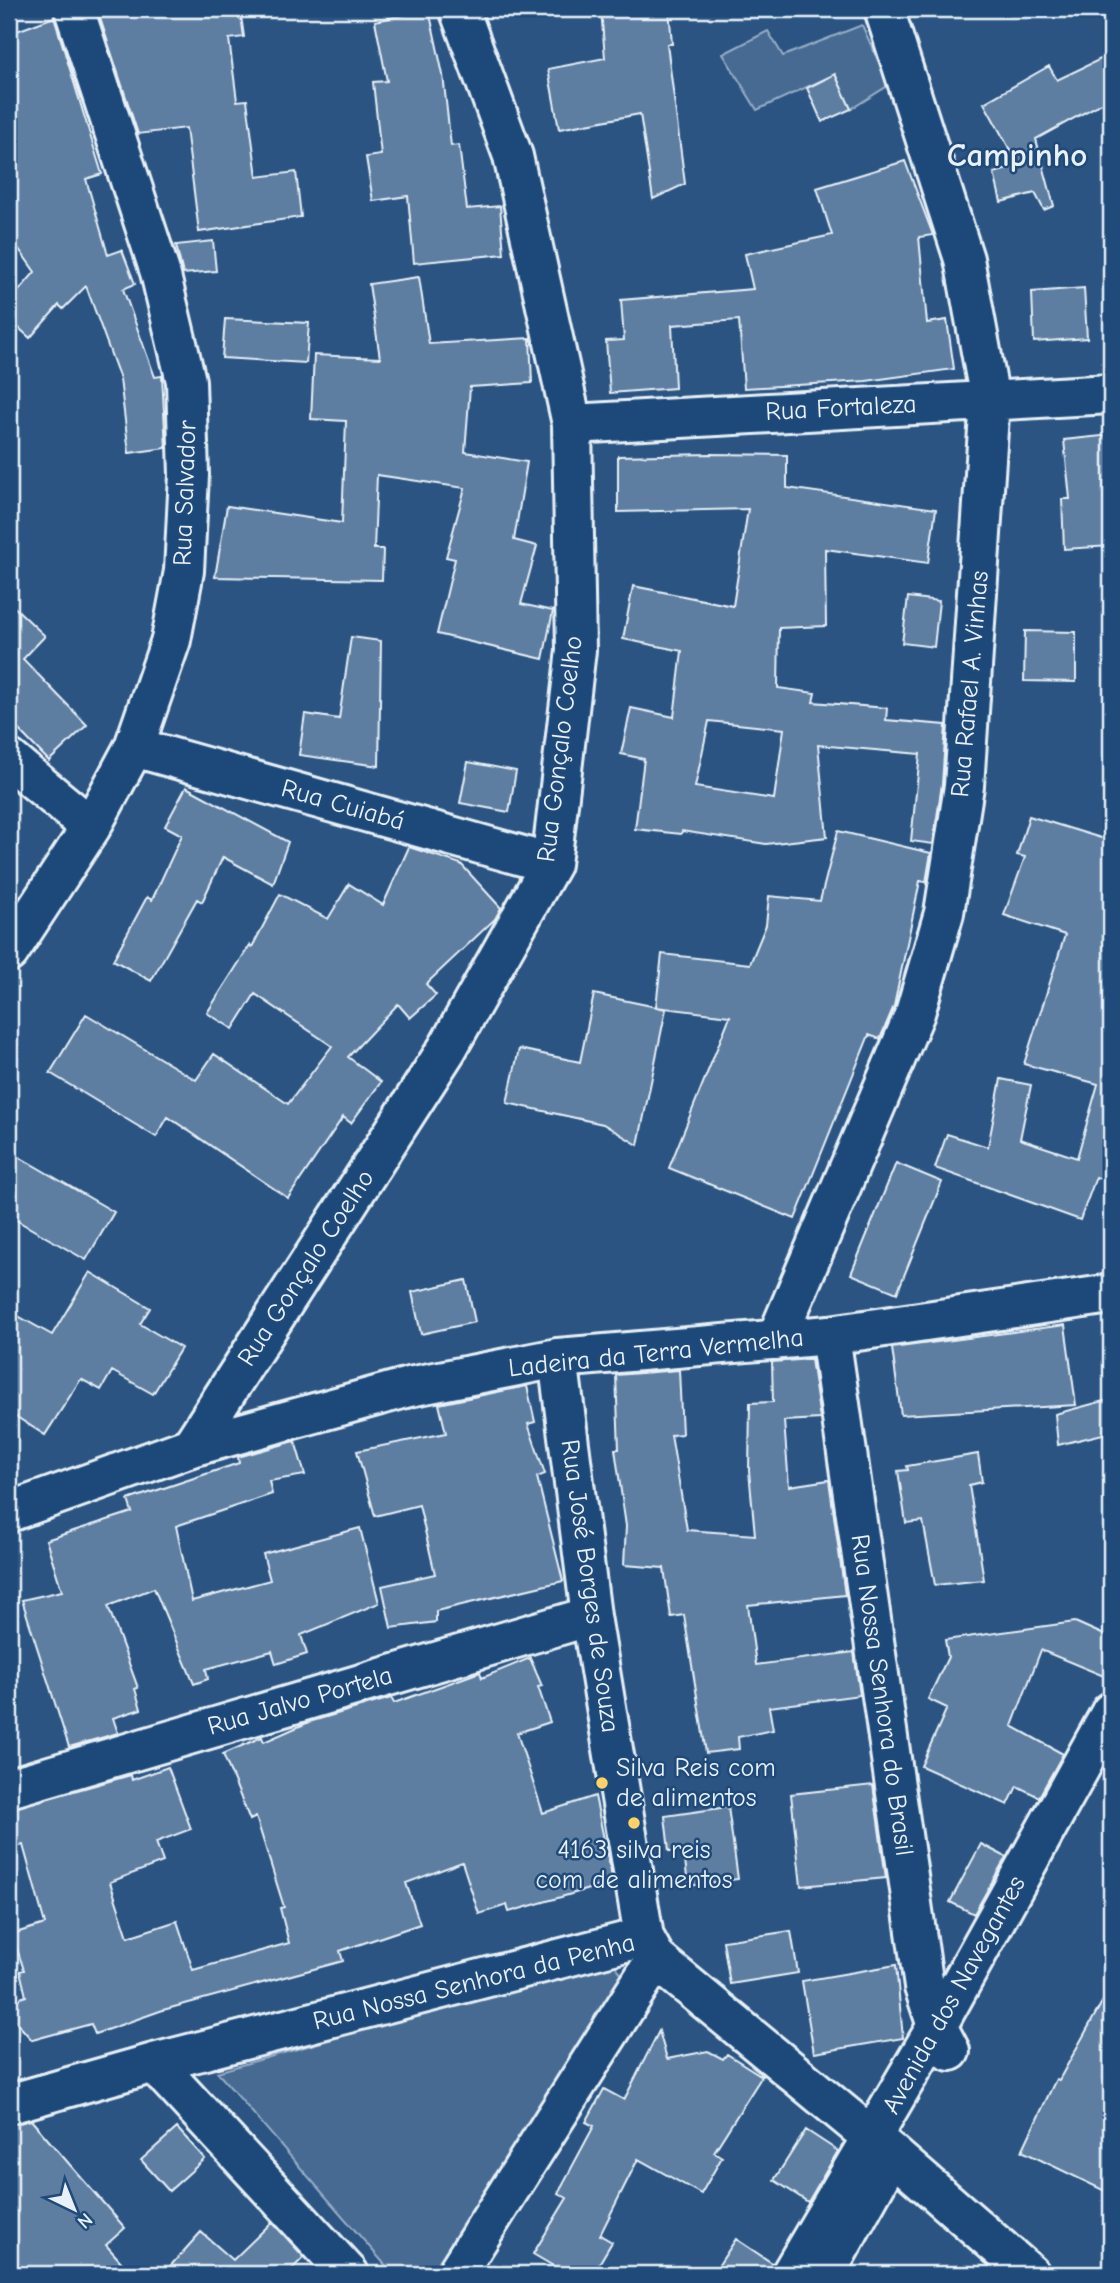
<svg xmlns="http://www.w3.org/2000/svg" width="1120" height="2283" viewBox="0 0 1120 2283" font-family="'Comic Neue',sans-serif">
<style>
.green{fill:#476b93;stroke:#98aec6;stroke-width:2}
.building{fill:#5d7da1;stroke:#e8f1f8;stroke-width:2;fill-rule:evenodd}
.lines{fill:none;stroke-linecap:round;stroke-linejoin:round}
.minor-casing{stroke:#e8f1f8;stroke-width:44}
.major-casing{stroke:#e8f1f8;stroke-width:44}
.minor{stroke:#1f4a7a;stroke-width:38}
.major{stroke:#1f4a7a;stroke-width:38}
.poi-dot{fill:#ffd166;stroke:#1f4a7a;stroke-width:2.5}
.labels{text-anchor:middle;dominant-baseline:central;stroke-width:5;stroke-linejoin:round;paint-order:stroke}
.street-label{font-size:26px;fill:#e8f1f8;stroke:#1f4a7a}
.poi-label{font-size:26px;fill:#e8f1f8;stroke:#1f4a7a;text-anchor:start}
.district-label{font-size:33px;font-weight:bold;fill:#e8f1f8;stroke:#1f4a7a}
</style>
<rect width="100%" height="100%" fill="#2b5482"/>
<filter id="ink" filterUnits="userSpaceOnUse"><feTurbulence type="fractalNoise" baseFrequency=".0143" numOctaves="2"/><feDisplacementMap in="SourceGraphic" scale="14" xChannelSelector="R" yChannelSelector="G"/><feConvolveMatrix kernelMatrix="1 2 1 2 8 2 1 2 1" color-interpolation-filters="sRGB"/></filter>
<g filter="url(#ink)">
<path class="green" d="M 862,25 L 889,85 L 851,109 L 835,74 L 757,110 L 723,54 L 768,31 L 783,56 Z
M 612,1959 L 623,1977 L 437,2274 L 393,2274 L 217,2072 Z"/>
<path class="building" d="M 97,9 L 240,9 L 244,37 L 229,39 L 237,101 L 247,100 L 257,177 L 296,172 L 301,217 L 199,232 L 186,128 L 138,134 Z
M 601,9 L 669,9 L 672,44 L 667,44 L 685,184 L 653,199 L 640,114 L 559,129 L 548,69 L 605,58 Z
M 429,10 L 443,75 L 451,146 L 459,145 L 467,209 L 500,206 L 504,254 L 414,263 L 408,196 L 373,201 L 366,157 L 381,155 L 373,82 L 387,81 L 375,21 Z
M 54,17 L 102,174 L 86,179 L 108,255 L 122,250 L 135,284 L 123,289 L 155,377 L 162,376 L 166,448 L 129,453 L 120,379 L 86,286 L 63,309 L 59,305 L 30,338 L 9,319 L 9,302 L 35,272 L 9,235 L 9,34 Z
M 1111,54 L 1111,98 L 1036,139 L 1054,206 L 1044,210 L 1035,193 L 1001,202 L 994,173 L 1019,166 L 984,103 L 1049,66 L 1057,80 Z
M 835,74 L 851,109 L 822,122 L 807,88 Z
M 905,161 L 933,235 L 919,237 L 927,323 L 947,320 L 954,369 L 866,381 L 744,388 L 739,320 L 672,325 L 675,388 L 610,393 L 606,341 L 624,340 L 621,300 L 753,289 L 745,254 L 832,235 L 817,188 Z
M 213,241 L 216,271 L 183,274 L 176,245 Z
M 419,277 L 429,344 L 530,338 L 532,383 L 470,387 L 465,452 L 527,462 L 514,540 L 537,546 L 521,604 L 553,611 L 543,659 L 437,634 L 455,559 L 446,557 L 465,488 L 377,475 L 374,549 L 383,549 L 382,580 L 215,577 L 227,506 L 342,523 L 346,421 L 311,419 L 314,355 L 380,358 L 369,284 Z
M 1084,288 L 1087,338 L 1034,342 L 1032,292 Z
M 225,319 L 309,323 L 306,363 L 222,358 Z
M 1111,435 L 1111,546 L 1064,549 L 1062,499 L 1070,499 L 1064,440 Z
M 710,454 L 787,455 L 787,488 L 936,509 L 928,563 L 825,549 L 826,626 L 779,628 L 778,688 L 815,693 L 813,702 L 887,708 L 886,720 L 946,725 L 942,784 L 933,844 L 911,841 L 920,754 L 818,745 L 827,837 L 766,844 L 682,831 L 681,834 L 635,829 L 644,759 L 621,754 L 631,708 L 674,717 L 682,651 L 623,639 L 633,586 L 733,606 L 748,509 L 618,512 L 618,456 ZM 709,721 L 784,729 L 774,799 L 695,787 Z
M 908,597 L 939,601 L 934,647 L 902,643 Z
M 9,602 L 45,636 L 23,659 L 87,725 L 49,761 L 9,720 Z
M 1025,631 L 1076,632 L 1076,682 L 1024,681 Z
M 351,637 L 381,641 L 379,766 L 299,755 L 305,714 L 339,719 Z
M 468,762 L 516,771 L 509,812 L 460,803 Z
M 186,787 L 288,842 L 273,884 L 223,857 L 202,902 L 197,899 L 151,981 L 113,960 L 147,897 L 152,900 L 182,835 L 165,826 Z
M 1029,816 L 1111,841 L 1111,1182 L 1096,1177 L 1080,1220 L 935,1168 L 947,1134 L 988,1147 L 1001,1079 L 1031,1085 L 1020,1139 L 1077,1158 L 1098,1084 L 1024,1064 L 1065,935 L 1004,915 L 1025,857 L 1017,855 Z
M 838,831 L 931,853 L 926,882 L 920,881 L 894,1006 L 880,1039 L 869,1035 L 795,1219 L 669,1168 L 730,1016 L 656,1007 L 662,954 L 750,964 L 766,925 L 769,896 L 820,901 Z
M 409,847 L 461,864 L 501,908 L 495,919 L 426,984 L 436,995 L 410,1018 L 398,1004 L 348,1057 L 381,1082 L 351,1123 L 343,1117 L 288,1198 L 168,1117 L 156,1137 L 50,1073 L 86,1014 L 196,1080 L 214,1054 L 288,1104 L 332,1046 L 255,994 L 233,1029 L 207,1013 L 250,945 L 252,947 L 280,894 L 328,919 L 349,884 L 383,905 Z
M 594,994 L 666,1009 L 638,1145 L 603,1124 L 507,1103 L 519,1049 L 580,1062 Z
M 9,1151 L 114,1212 L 86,1260 L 9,1216 Z
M 896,1163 L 942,1182 L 897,1293 L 851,1274 Z
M 90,1272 L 150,1308 L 140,1324 L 181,1348 L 153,1394 L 112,1371 L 101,1390 L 81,1379 L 45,1435 L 9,1412 L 9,1311 L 52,1335 Z
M 466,1280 L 475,1322 L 421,1334 L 412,1292 Z
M 1065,1325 L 1076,1405 L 901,1415 L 892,1348 Z
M 811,1359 L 820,1419 L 784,1421 L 789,1486 L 829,1480 L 845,1595 L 748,1605 L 756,1665 L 854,1652 L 860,1695 L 769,1707 L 773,1730 L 738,1737 L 739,1749 L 706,1753 L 684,1615 L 671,1617 L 664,1568 L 624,1565 L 626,1526 L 615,1449 L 619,1449 L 616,1375 L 679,1370 L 682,1434 L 671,1435 L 687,1530 L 755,1535 L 749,1471 L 750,1403 L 773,1402 L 772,1362 Z
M 527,1386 L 535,1422 L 528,1424 L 545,1474 L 537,1477 L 563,1581 L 436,1611 L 436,1622 L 391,1628 L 382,1586 L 435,1574 L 419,1505 L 375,1516 L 357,1451 L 446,1433 L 439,1404 Z
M 1111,1399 L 1111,1432 L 1058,1445 L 1055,1414 Z
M 295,1441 L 305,1475 L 269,1481 L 272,1494 L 176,1526 L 192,1601 L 270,1580 L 263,1554 L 360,1528 L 379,1603 L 301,1635 L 307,1654 L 276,1664 L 272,1651 L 206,1669 L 208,1679 L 194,1684 L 154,1588 L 108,1606 L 138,1688 L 135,1689 L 141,1709 L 113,1718 L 118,1733 L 69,1747 L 22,1600 L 62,1591 L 46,1540 L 132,1512 L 128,1500 L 239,1463 L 238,1457 Z
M 978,1454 L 982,1482 L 969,1485 L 984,1580 L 935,1585 L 923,1521 L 906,1523 L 898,1471 L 908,1470 L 907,1466 Z
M 1075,1622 L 1111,1638 L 1111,1679 L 1041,1650 L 1012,1726 L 1063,1754 L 1039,1797 L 1017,1786 L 1008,1805 L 921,1766 L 947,1708 L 928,1699 L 948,1657 L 945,1640 Z
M 530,1658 L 542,1686 L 538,1687 L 550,1722 L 517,1733 L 543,1813 L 595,1796 L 613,1882 L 509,1912 L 507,1905 L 479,1914 L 462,1862 L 406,1883 L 420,1924 L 340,1951 L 343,1961 L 163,2010 L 95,2034 L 91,2024 L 32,2040 L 9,2014 L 9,2002 L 26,1996 L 20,1971 L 24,1970 L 12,1934 L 45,1924 L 23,1845 L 9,1849 L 9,1809 L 131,1775 L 132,1780 L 168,1767 L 191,1829 L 156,1842 L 163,1862 L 110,1882 L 128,1937 L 177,1921 L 193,1970 L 289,1943 L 280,1908 L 284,1907 L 256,1817 L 250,1820 L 223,1754 L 262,1737 L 264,1742 L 309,1722 L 391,1698 L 394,1703 L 480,1672 L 482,1678 Z
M 873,1785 L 886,1878 L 801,1886 L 791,1794 Z
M 728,1807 L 738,1879 L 688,1886 L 684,1851 L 669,1851 L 665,1816 Z
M 981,1844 L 1006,1857 L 974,1914 L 950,1902 Z
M 791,1931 L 798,1973 L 730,1984 L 723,1941 Z
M 896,1965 L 903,2038 L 814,2053 L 802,1981 Z
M 1111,1986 L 1111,2194 L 1022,2151 L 1056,2079 L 1059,2080 Z
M 659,2031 L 667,2059 L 708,2051 L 723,2059 L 727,2054 L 762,2076 L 714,2152 L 722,2157 L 701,2194 L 638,2159 L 600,2235 L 612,2242 L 593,2274 L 567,2274 L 533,2254 L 567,2198 L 558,2193 L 594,2126 L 586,2122 L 604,2089 L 624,2100 Z
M 31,2120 L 125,2228 L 106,2245 L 132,2274 L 25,2274 L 9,2256 L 9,2125 Z
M 177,2128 L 205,2159 L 169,2191 L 141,2160 Z
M 806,2130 L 838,2151 L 808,2202 L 774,2180 Z
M 272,2222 L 304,2257 L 287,2274 L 163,2274 L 201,2232 L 233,2260 Z
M 736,2239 L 772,2263 L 769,2274 L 713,2274 Z"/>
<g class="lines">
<g class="minor-casing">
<path id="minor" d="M 572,424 L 1111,394
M 134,747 L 551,864
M 9,759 L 91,827
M 9,952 L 91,827 L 134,747 L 171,640 L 184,571 L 189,475 L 186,381 L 160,272 L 74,9
M 830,1335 L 924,1987 L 937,2026 L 950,2051
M 776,1340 L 915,1013 L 944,913 L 964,786 L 990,400 L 964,259 L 884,9
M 558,1358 L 591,1616 L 644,1937
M 191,1447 L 447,1049 L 551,864 L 576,650 L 572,424 L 513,156 L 459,9
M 9,1788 L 591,1616
M 154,2063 L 349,2274
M 9,2104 L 154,2063 L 644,1937 L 656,1959 L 892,2154 L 1030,2274
M 456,2274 L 656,1959"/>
</g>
<g class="major-casing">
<path id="major" d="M 9,1512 L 191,1447 L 409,1387 L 558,1358 L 830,1335 L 1111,1294
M 791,2274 L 937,2026 L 1111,1712
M 825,2274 L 882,2172"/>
</g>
<use href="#minor" class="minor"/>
<use href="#major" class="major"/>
</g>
</g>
<g class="poi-dot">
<circle cx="602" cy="1783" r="7"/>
<circle cx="634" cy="1823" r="7"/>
</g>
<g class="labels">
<g class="street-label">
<text transform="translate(841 408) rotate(-3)">Rua Fortaleza</text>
<text transform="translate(185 493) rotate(-88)">Rua Salvador</text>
<text transform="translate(970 684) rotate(-85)">Rua Rafael A. Vinhas</text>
<text transform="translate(560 749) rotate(-83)">Rua Gonçalo Coelho</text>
<text transform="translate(343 805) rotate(16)">Rua Cuiabá</text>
<text transform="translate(306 1268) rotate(-57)">Rua Gonçalo Coelho</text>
<text transform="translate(656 1353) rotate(-6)">Ladeira da Terra Vermelha</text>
<text transform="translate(590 1586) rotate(82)">Rua José Borges de Souza</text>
<text transform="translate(882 1695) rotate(82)">Rua Nossa Senhora do Brasil</text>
<text transform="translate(300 1701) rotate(-16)">Rua Jalvo Portela</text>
<text transform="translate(474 1982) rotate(-14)">Rua Nossa Senhora da Penha</text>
<text transform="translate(954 1995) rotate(-61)">Avenida dos Navegantes</text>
</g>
<g class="poi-label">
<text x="616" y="1768">Silva Reis com<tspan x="616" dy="30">de alimentos</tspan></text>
<text x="634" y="1850" text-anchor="middle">4163 silva reis<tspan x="634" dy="30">com de alimentos</tspan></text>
</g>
<g class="district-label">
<text x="1017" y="155">Campinho</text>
</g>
</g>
<rect width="1120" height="2283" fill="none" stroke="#1f4a7a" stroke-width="35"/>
<rect x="18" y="18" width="1085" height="2248" fill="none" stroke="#e8f1f8" stroke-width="2.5" filter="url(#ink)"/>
<g transform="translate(74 2209) rotate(137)" stroke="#1f4a7a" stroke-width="5" paint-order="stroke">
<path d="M0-5L12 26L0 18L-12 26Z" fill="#e8f1f8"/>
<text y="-10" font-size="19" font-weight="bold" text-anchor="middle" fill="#e8f1f8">N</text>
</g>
</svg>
